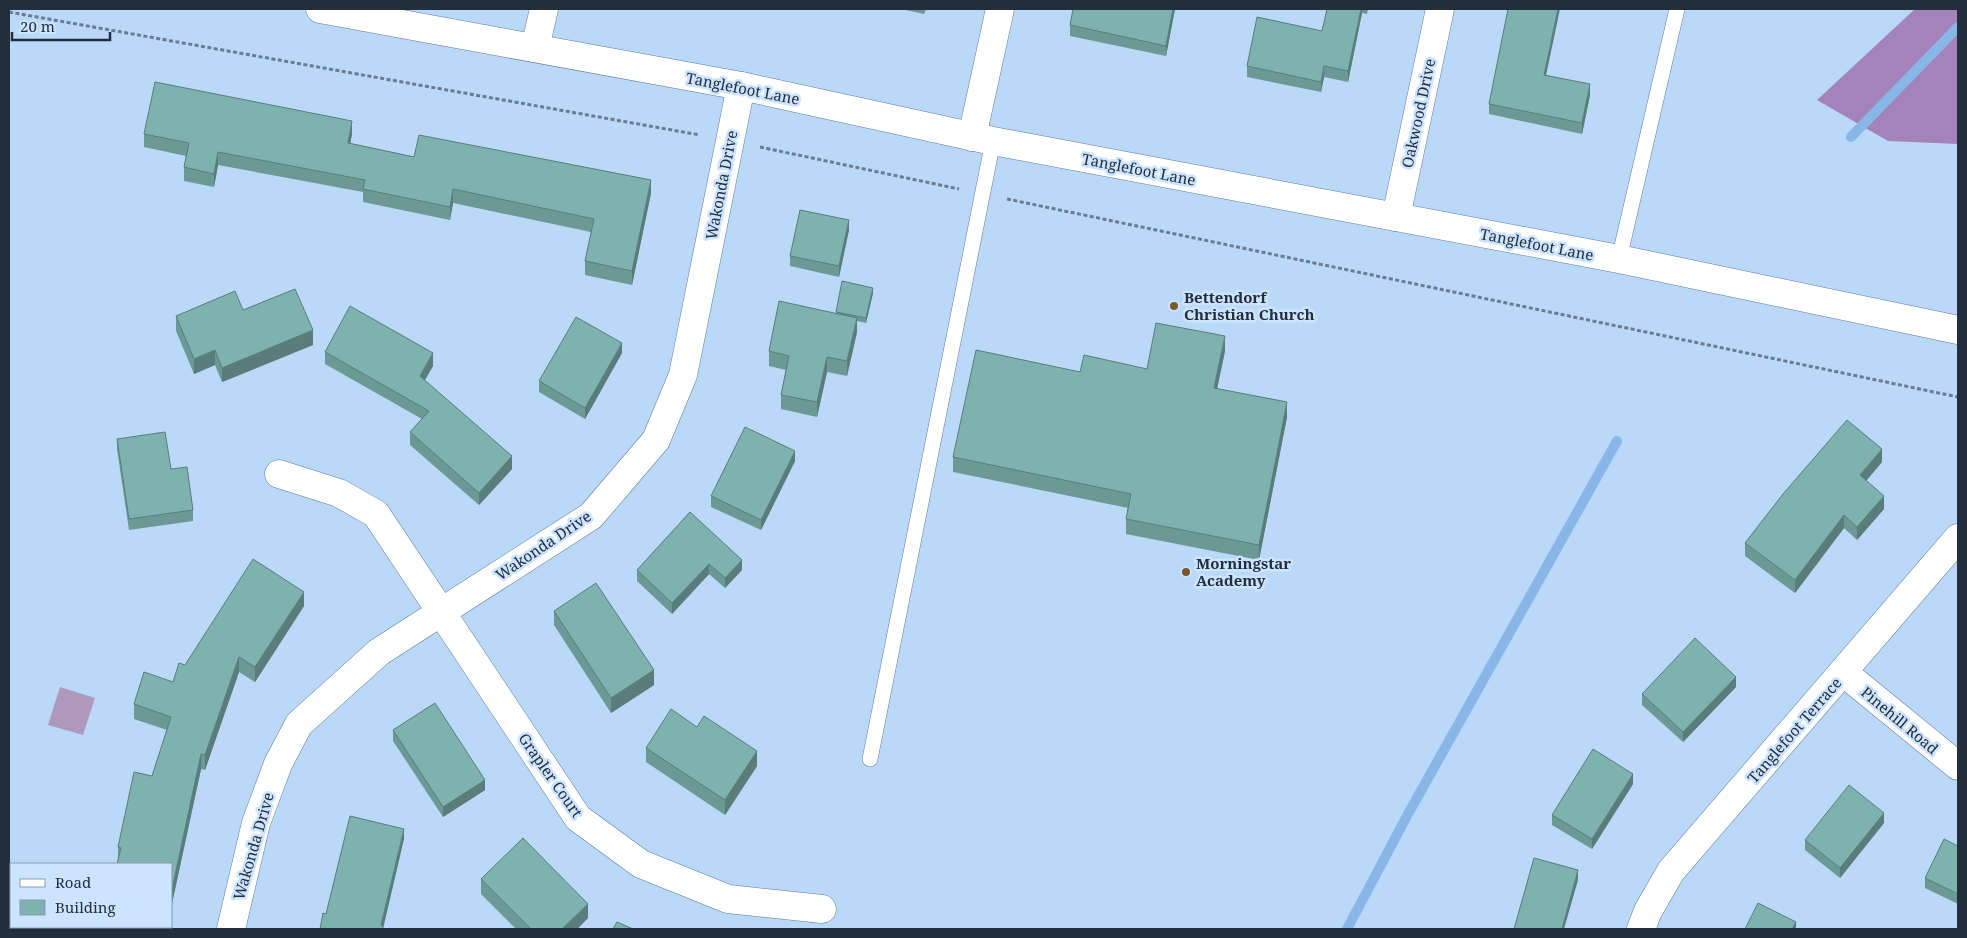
<svg xmlns="http://www.w3.org/2000/svg" width="1967" height="938" viewBox="0 0 1967 938" font-family="'Noto Serif',serif">
<style>
.green{fill:#ae99bd}
.forest{fill:#a383b9}
.lines{fill:none;stroke-linecap:round;stroke-linejoin:round}
.stream{stroke:#88b6e7;stroke-width:10}
.lane-casing{stroke:#5f7a97;stroke-width:16}
.street-casing{stroke:#5f7a97;stroke-width:29}
.secondary-casing{stroke:#5f7a97;stroke-width:29}
.path{stroke:#687c92;stroke-width:3;stroke-dasharray:4 2.5;stroke-linecap:butt}
.lane{stroke:#fff;stroke-width:15}
.street{stroke:#fff;stroke-width:28}
.secondary{stroke:#fff;stroke-width:28}
.wall{fill:#6c9996}
.shaded-wall{fill:#587d7a}
.building{fill:#7db2ae;stroke:#587d7a}
.poi-dot{fill:#79582e;stroke:#cce4ff;stroke-width:2}
.labels{text-anchor:middle;dominant-baseline:central;stroke-width:5;stroke-linejoin:round;paint-order:stroke}
.street-label{font-size:15px;fill:#232e3b;stroke:#cce4ff}
.poi-label{font-size:15px;font-weight:bold;fill:#232e3b;stroke:#cce4ff;text-anchor:start}
</style>
<rect width="100%" height="100%" fill="#bad8f8"/>
<path class="green" d="M 60,687 L 95,698 L 83,735 L 48,725 Z"/>
<path class="forest" d="M 1915,9 L 1958,9 L 1958,144 L 1888,141 L 1817,100 Z"/>
<g class="lines">
<path class="stream" d="M 1851,137 L 1958,27
M 1347,929 L 1408,814 L 1617,441"/>
<g class="lane-casing">
<path id="lane" d="M 1619,259 L 1677,9
M 870,759 L 993,141"/>
</g>
<g class="street-casing">
<path id="street" d="M 535,48 L 544,9
M 972,137 L 1000,9
M 1396,217 L 1440,9
M 279,474 L 339,493 L 376,514 L 578,818 L 641,864 L 728,899 L 822,909
M 1843,672 L 1958,766
M 231,929 L 256,823 L 278,764 L 299,724 L 379,652 L 591,516 L 656,440 L 683,375 L 741,86
M 1641,929 L 1648,911 L 1671,871 L 1958,538"/>
</g>
<g class="secondary-casing">
<path id="secondary" d="M 320,9 L 741,86 L 993,141 L 1619,259 L 1958,330"/>
</g>
<path class="path" d="M 9,12 L 700,135
M 760,147 L 959,189
M 1007,199 L 1958,397"/>
<use href="#lane" class="lane"/>
<use href="#street" class="street"/>
<use href="#secondary" class="secondary"/>
</g>
<path class="wall" d="M 901,9 L 926,9 L 924,14 Z
M 1175,9 L 1166,56 L 1070,36 L 1070,25 Z
M 1327,9 L 1368,9 L 1367,14 L 1362,13 L 1348,82 L 1324,77 L 1321,92 L 1247,77 L 1247,66 L 1322,31 Z
M 1546,75 L 1590,95 L 1582,134 L 1489,114 L 1489,104 Z
M 144,134 L 352,134 L 350,143 L 414,157 L 651,193 L 632,285 L 585,275 L 585,261 L 591,232 L 453,203 L 450,220 L 363,202 L 363,192 L 218,165 L 214,187 L 184,181 L 184,167 L 186,156 L 144,147 Z
M 849,230 L 839,277 L 790,266 L 790,256 Z
M 873,293 L 866,323 L 857,321 L 857,332 L 847,376 L 827,372 L 817,417 L 781,409 L 781,395 L 786,370 L 769,366 L 769,351 L 836,313 L 836,312 Z
M 243,310 L 313,345 L 222,382 L 215,365 L 194,374 L 176,331 L 176,316 Z
M 1225,351 L 1217,389 L 1287,417 L 1259,560 L 1126,534 L 1126,519 L 1128,508 L 953,472 L 953,457 L 1080,372 L 1147,369 Z
M 325,352 L 433,366 L 425,380 L 512,469 L 479,505 L 410,445 L 410,432 L 422,419 L 325,364 Z
M 622,353 L 585,419 L 539,392 L 539,381 Z
M 117,439 L 171,469 L 193,510 L 193,521 L 129,530 L 117,449 Z
M 795,461 L 761,530 L 711,507 L 711,496 Z
M 1882,462 L 1866,481 L 1884,509 L 1857,540 L 1844,528 L 1795,593 L 1745,556 L 1745,543 Z
M 690,512 L 742,570 L 725,588 L 709,574 L 672,614 L 637,581 L 637,570 Z
M 304,606 L 255,682 L 239,672 L 205,770 L 201,769 L 171,908 L 171,864 L 118,862 L 118,847 L 152,776 L 167,730 L 134,719 L 134,704 L 173,682 L 185,665 Z
M 554,611 L 654,685 L 611,713 L 554,625 Z
M 1736,687 L 1683,742 L 1642,705 L 1642,694 Z
M 697,727 L 757,766 L 725,815 L 646,762 L 646,748 Z
M 393,730 L 485,790 L 443,817 L 393,741 Z
M 1633,784 L 1592,849 L 1552,825 L 1552,815 Z
M 1884,823 L 1840,878 L 1805,850 L 1805,840 Z
M 1958,846 L 1958,904 L 1925,888 L 1925,878 Z
M 481,879 L 588,918 L 577,929 L 516,929 L 481,894 Z"/>
<path class="shaded-wall" d="M 1173,9 L 1175,9 L 1166,56 L 1166,46 Z
M 1361,9 L 1362,9 L 1362,13 L 1348,82 L 1348,71 Z
M 1558,9 L 1560,9 L 1544,85 L 1544,75 Z
M 1324,66 L 1324,77 L 1321,92 L 1321,82 Z
M 1590,84 L 1590,95 L 1582,134 L 1582,123 Z
M 352,121 L 352,134 L 348,156 L 348,143 Z
M 218,152 L 218,165 L 214,187 L 214,174 Z
M 651,180 L 651,193 L 632,285 L 632,271 Z
M 453,189 L 453,203 L 450,220 L 450,207 Z
M 849,220 L 849,230 L 839,277 L 839,266 Z
M 873,288 L 873,293 L 866,323 L 866,318 Z
M 857,318 L 857,332 L 847,376 L 847,361 Z
M 313,330 L 313,345 L 222,382 L 222,368 Z
M 1225,336 L 1225,351 L 1214,403 L 1214,388 Z
M 622,343 L 622,353 L 585,419 L 585,408 Z
M 215,350 L 215,365 L 194,374 L 194,359 Z
M 433,353 L 433,366 L 420,388 L 420,376 Z
M 827,357 L 827,372 L 817,417 L 817,402 Z
M 1287,402 L 1287,417 L 1259,560 L 1259,545 Z
M 1882,449 L 1882,462 L 1860,488 L 1860,475 Z
M 795,451 L 795,461 L 761,530 L 761,520 Z
M 512,456 L 512,469 L 479,505 L 479,493 Z
M 1884,496 L 1884,509 L 1857,540 L 1857,527 Z
M 1844,515 L 1844,528 L 1795,593 L 1795,580 Z
M 742,560 L 742,570 L 725,588 L 725,578 Z
M 709,564 L 709,574 L 672,614 L 672,603 Z
M 304,592 L 304,606 L 255,682 L 255,667 Z
M 239,657 L 239,672 L 205,770 L 205,755 Z
M 654,670 L 654,685 L 611,713 L 611,698 Z
M 1736,677 L 1736,687 L 1683,742 L 1683,732 Z
M 757,751 L 757,766 L 725,815 L 725,800 Z
M 201,754 L 201,769 L 171,908 L 171,894 Z
M 1633,774 L 1633,784 L 1592,849 L 1592,839 Z
M 485,780 L 485,790 L 443,817 L 443,807 Z
M 1884,813 L 1884,823 L 1840,878 L 1840,868 Z
M 404,829 L 404,839 L 383,929 L 381,929 L 381,925 Z
M 1578,870 L 1578,880 L 1564,929 L 1562,929 Z
M 588,904 L 588,918 L 577,929 L 562,929 Z
M 1796,922 L 1796,929 L 1792,929 Z"/>
<path class="building" d="M 1073,9 L 1173,9 L 1166,46 L 1070,25 Z
M 1327,9 L 1361,9 L 1348,71 L 1324,66 L 1321,82 L 1247,66 L 1257,17 L 1322,31 Z
M 1508,9 L 1558,9 L 1544,75 L 1590,84 L 1582,123 L 1489,104 Z
M 155,82 L 352,121 L 348,143 L 414,157 L 419,135 L 651,180 L 632,271 L 585,261 L 594,219 L 453,189 L 450,207 L 363,189 L 365,180 L 218,152 L 214,174 L 184,167 L 189,143 L 144,134 Z
M 800,210 L 849,220 L 839,266 L 790,256 Z
M 842,281 L 873,288 L 866,318 L 836,312 Z
M 295,289 L 313,330 L 222,368 L 215,350 L 194,359 L 176,316 L 235,291 L 243,310 Z
M 779,301 L 857,318 L 847,361 L 827,357 L 817,402 L 781,395 L 789,356 L 769,351 Z
M 350,306 L 433,353 L 420,376 L 512,456 L 479,493 L 410,432 L 429,411 L 325,352 Z
M 576,317 L 622,343 L 585,408 L 539,381 Z
M 1156,323 L 1225,336 L 1214,388 L 1287,402 L 1259,545 L 1126,519 L 1131,494 L 953,457 L 976,350 L 1080,372 L 1084,355 L 1147,369 Z
M 1847,420 L 1882,449 L 1860,475 L 1884,496 L 1857,527 L 1844,515 L 1795,580 L 1745,543 L 1783,494 Z
M 745,427 L 795,451 L 761,520 L 711,496 Z
M 165,432 L 171,469 L 187,467 L 193,510 L 129,519 L 117,439 Z
M 690,512 L 742,560 L 725,578 L 709,564 L 672,603 L 637,570 Z
M 253,559 L 304,592 L 255,667 L 239,657 L 205,755 L 201,754 L 171,894 L 171,864 L 117,864 L 121,848 L 118,847 L 134,772 L 152,776 L 171,717 L 134,704 L 144,672 L 173,682 L 179,663 L 185,665 Z
M 596,583 L 654,670 L 611,698 L 554,611 Z
M 1695,638 L 1736,677 L 1683,732 L 1642,694 Z
M 435,703 L 485,780 L 443,807 L 393,730 Z
M 671,709 L 697,727 L 704,716 L 757,751 L 725,800 L 646,748 Z
M 1593,749 L 1633,774 L 1592,839 L 1552,815 Z
M 1849,785 L 1884,813 L 1840,868 L 1805,840 Z
M 350,816 L 404,829 L 381,925 L 383,926 L 382,929 L 320,929 L 323,913 L 326,914 Z
M 523,838 L 588,904 L 562,929 L 531,929 L 481,879 Z
M 1944,839 L 1958,846 L 1958,894 L 1925,878 Z
M 1534,858 L 1578,870 L 1562,929 L 1514,929 Z
M 1758,903 L 1796,922 L 1792,929 L 1745,929 Z
M 617,922 L 633,929 L 613,929 Z
M 104,927 L 164,927 L 164,929 L 104,929 Z"/>
<g class="poi-dot">
<circle cx="1174" cy="306" r="5"/>
<circle cx="1186" cy="572" r="5"/>
</g>
<g class="labels">
<g class="street-label">
<text transform="translate(743 88) rotate(11)">Tanglefoot Lane</text>
<text transform="translate(1418 113) rotate(-78)">Oakwood Drive</text>
<text transform="translate(1139 169) rotate(11)">Tanglefoot Lane</text>
<text transform="translate(721 185) rotate(-79)">Wakonda Drive</text>
<text transform="translate(1537 244) rotate(11)">Tanglefoot Lane</text>
<text transform="translate(543 545) rotate(-34)">Wakonda Drive</text>
<text transform="translate(1900 720) rotate(40)">Pinehill Road</text>
<text transform="translate(1794 730) rotate(-49)">Tanglefoot Terrace</text>
<text transform="translate(551 775) rotate(55)">Grapler Court</text>
<text transform="translate(253 846) rotate(-74)">Wakonda Drive</text>
</g>
<g class="poi-label">
<text x="1184" y="297">Bettendorf<tspan x="1184" dy="17">Christian Church</tspan></text>
<text x="1196" y="563">Morningstar<tspan x="1196" dy="17">Academy</tspan></text>
</g>
</g>
<rect width="1967" height="938" fill="none" stroke="#232e3b" stroke-width="20"/>
<rect x="10" y="863" width="162" height="65" fill="#cce4ff" stroke="#889bb1"/>
<rect x="20" y="879" width="25" height="8" fill="#ffffff" stroke="#889bb1"/>
<text x="55" y="888" font-size="15" fill="#232e3b">Road</text>
<rect x="20" y="900" width="25" height="15" fill="#7db2ae" stroke="#889bb1"/>
<text x="55" y="913" font-size="15" fill="#232e3b">Building</text>
<path d="M12 32v8h98v-8" fill="none" stroke="#232e3b" stroke-width="2.5"/>
<text x="20" y="32" font-size="15" fill="#232e3b" stroke="#cce4ff" stroke-width="4" paint-order="stroke">20 m</text>
</svg>
